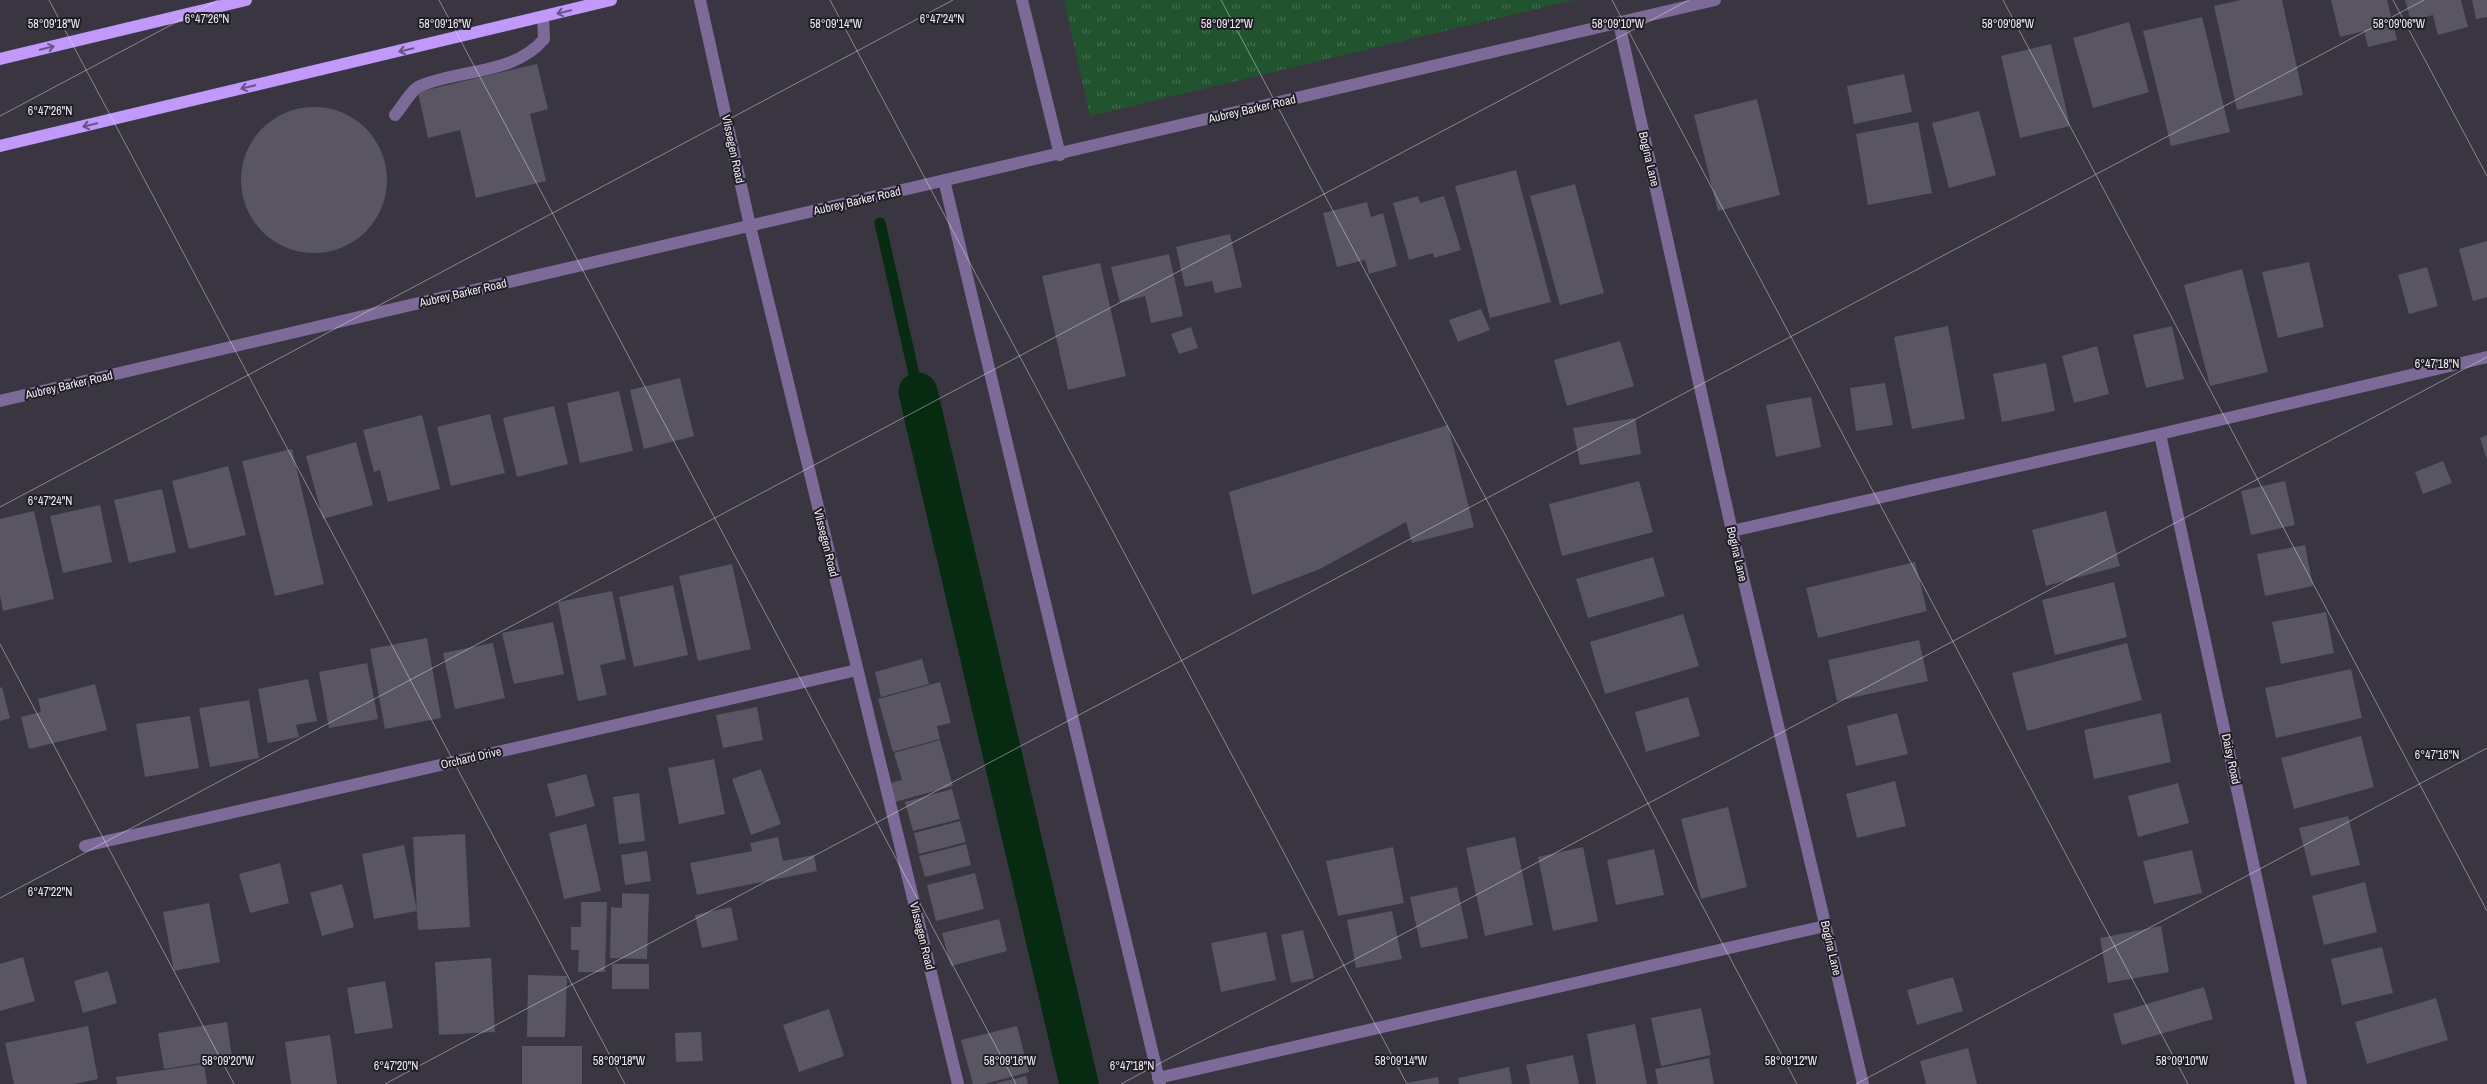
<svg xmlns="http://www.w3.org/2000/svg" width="2487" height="1084" viewBox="0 0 2487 1084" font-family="'Archivo Narrow',sans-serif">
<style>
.park{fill:url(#park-tufts)}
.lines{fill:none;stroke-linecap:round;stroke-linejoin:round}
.stream{stroke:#062b11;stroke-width:11}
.canal{stroke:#062b11;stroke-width:39}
.building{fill:#595563}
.service{stroke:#7c6a99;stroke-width:12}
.minor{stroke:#7c6a99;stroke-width:12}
.primary{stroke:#c099fb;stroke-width:12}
.oneway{stroke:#675584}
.ticks{fill:none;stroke:#edeaf3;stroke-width:1;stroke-opacity:0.45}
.labels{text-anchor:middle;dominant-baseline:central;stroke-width:4;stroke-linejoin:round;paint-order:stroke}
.street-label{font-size:12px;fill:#edeaf3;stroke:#1f1d23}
.ticks-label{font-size:12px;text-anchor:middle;fill:#edeaf3;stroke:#1f1d23;stroke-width:4;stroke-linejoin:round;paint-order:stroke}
</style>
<defs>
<pattern id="park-tufts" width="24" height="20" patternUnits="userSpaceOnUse" patternTransform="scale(1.25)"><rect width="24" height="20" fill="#21542e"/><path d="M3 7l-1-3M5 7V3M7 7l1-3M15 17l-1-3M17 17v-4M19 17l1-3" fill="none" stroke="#426d4d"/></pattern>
</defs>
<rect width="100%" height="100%" fill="#393541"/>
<path class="park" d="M 1064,0 L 1574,0 L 1090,116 Z"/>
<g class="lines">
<path class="stream" d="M 880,223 L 918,392"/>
<path class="canal" d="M 918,392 L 1079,1084"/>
</g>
<path class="building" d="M 2241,0 L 2282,0 L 2303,95 L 2237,110 L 2214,6 Z
M 2331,0 L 2387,0 L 2397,40 L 2368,47 L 2364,31 L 2340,37 Z
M 2405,0 L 2461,0 L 2468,27 L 2438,35 L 2433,15 L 2411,21 Z
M 2472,0 L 2487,0 L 2487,17 L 2476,19 Z
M 2202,17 L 2230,132 L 2171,146 L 2143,31 Z
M 2129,22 L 2149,92 L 2093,108 L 2073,38 Z
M 2051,44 L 2070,126 L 2020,138 L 2001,56 Z
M 537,64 L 548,109 L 530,114 L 546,181 L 476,198 L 460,130 L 428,138 L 418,92 Z
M 1904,74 L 1912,112 L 1854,124 L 1847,86 Z
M 1757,99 L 1780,195 L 1718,211 L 1694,115 Z
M241 180a73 73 0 1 1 146 0a73 73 0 1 1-146 0Z
M 1979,111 L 1996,175 L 1949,188 L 1932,123 Z
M 1918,122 L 1932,193 L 1868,205 L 1856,134 Z
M 1516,170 L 1551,302 L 1490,318 L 1455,186 Z
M 1575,184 L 1604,293 L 1560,305 L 1530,196 Z
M 1418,196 L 1420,203 L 1444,196 L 1461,250 L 1434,258 L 1433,253 L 1409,260 L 1393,203 Z
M 1367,202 L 1371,217 L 1383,213 L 1397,266 L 1369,274 L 1365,260 L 1337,267 L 1323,213 Z
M 1230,234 L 1242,287 L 1215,293 L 1212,281 L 1185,287 L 1176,247 Z
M 2487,241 L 2487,297 L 2473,301 L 2459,249 Z
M 1169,254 L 1183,316 L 1151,323 L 1145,296 L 1120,303 L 1111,267 Z
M 2309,262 L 2324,327 L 2278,338 L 2262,272 Z
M 1100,263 L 1126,376 L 1068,390 L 1042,276 Z
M 2427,267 L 2438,306 L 2409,314 L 2398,275 Z
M 2242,269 L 2268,372 L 2210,386 L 2184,285 Z
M 1481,309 L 1490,330 L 1458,342 L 1449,320 Z
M 1948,326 L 1965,419 L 1912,429 L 1894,337 Z
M 2172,326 L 2184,379 L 2146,388 L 2133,335 Z
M 1191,327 L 1198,348 L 1179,354 L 1171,334 Z
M 1620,341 L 1634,386 L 1567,406 L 1554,360 Z
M 2097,346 L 2109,394 L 2074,403 L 2062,356 Z
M 2046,363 L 2055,411 L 2002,422 L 1993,374 Z
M 680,378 L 694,436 L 644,449 L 630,390 Z
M 1885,383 L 1893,425 L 1856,431 L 1850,388 Z
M 619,391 L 633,451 L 580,463 L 567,403 Z
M 1811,397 L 1821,447 L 1776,457 L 1766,405 Z
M 554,406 L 568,464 L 517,477 L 503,418 Z
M 490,414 L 505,473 L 451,486 L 437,427 Z
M 422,415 L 440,489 L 388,502 L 380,470 L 374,472 L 363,430 Z
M 1635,418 L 1641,454 L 1580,465 L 1573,428 Z
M 1448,425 L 1474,527 L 1412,543 L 1406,522 L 1320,569 L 1252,595 L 1229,492 Z
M 2487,435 L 2487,460 L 2480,438 Z
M 356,442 L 373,505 L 323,519 L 306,456 Z
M 292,449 L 324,584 L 275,596 L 242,461 Z
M 2443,461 L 2452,483 L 2423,494 L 2415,472 Z
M 228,466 L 246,535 L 189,549 L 172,481 Z
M 1639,481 L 1653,532 L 1562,556 L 1549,504 Z
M 2285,481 L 2295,525 L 2251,535 L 2241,491 Z
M 162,489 L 176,552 L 129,563 L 114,500 Z
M 100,505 L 112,562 L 63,573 L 50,516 Z
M 34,511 L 54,599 L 3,611 L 0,596 L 0,519 Z
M 2106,511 L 2120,566 L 2046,586 L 2032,530 Z
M 2305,545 L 2313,586 L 2265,596 L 2257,554 Z
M 1653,557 L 1665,596 L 1588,618 L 1576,579 Z
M 1915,562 L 1927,611 L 1818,638 L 1806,588 Z
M 732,564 L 751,649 L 698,661 L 679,576 Z
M 2114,582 L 2127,637 L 2055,655 L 2042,600 Z
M 673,585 L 688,655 L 634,667 L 619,597 Z
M 612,591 L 626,659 L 600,665 L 607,695 L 578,701 L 558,602 Z
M 2326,612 L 2334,653 L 2281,664 L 2272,622 Z
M 1683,614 L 1699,666 L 1605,694 L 1590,642 Z
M 553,622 L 564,674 L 514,684 L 502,633 Z
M 427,638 L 441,718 L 385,729 L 370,649 Z
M 1919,640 L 1928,681 L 1837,701 L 1828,660 Z
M 493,643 L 505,698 L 455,709 L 443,653 Z
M 2127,643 L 2142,700 L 2027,731 L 2012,673 Z
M 922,659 L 929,684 L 881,697 L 875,672 Z
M 367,663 L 378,719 L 329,728 L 319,672 Z
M 2351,669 L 2362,718 L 2276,738 L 2265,688 Z
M 308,679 L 317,721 L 296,725 L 299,737 L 268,743 L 258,689 Z
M 940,682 L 951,723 L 937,726 L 940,739 L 893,752 L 878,699 Z
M 95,684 L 107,730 L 29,749 L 21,717 L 41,712 L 38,699 Z
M 2,687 L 10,718 L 0,721 L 0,688 Z
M 1688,697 L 1700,736 L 1646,752 L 1635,712 Z
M 249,700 L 259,758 L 210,767 L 199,708 Z
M 757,707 L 763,740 L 723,748 L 716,715 Z
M 1897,713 L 1908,754 L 1856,766 L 1847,726 Z
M 2161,713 L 2171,762 L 2094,779 L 2084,730 Z
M 190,716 L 199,768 L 145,777 L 136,724 Z
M 2361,736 L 2374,787 L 2294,809 L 2281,758 Z
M 940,740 L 953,786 L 895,802 L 890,783 L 902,780 L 894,753 Z
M 714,759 L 725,814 L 679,824 L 668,768 Z
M 761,769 L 781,824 L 751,835 L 732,779 Z
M 586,774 L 595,806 L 556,817 L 547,784 Z
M 1895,781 L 1906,826 L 1857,838 L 1846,794 Z
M 2178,783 L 2189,823 L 2138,837 L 2128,796 Z
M 952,789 L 960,819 L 913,831 L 905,802 Z
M 639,793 L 645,841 L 619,844 L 613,797 Z
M 1728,807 L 1747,887 L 1701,899 L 1681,819 Z
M 2348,816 L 2360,865 L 2311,876 L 2299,828 Z
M 960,821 L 966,842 L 919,854 L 914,833 Z
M 586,824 L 601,891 L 564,899 L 549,833 Z
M 465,834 L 470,927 L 418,930 L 413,837 Z
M 778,837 L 783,861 L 814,855 L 817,871 L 697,895 L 690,863 L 752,851 L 750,843 Z
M 1515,837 L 1533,925 L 1485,936 L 1466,848 Z
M 966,844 L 971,865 L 925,877 L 919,856 Z
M 404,845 L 417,911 L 374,919 L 362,854 Z
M 1393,847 L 1404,903 L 1338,916 L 1326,861 Z
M 1583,847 L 1598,921 L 1553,931 L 1538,857 Z
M 1654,849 L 1664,895 L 1616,905 L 1607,860 Z
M 2192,850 L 2202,893 L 2154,904 L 2143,861 Z
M 647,851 L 651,881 L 625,885 L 621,855 Z
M 280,863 L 289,903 L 250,913 L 239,874 Z
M 975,873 L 984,909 L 936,921 L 927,885 Z
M 2365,882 L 2377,932 L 2324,945 L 2312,896 Z
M 342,884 L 354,927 L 322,936 L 310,893 Z
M 1457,887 L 1468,938 L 1421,948 L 1410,897 Z
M 622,893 L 649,894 L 647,959 L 610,958 L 611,907 L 622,908 Z
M 581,902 L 607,902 L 605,972 L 578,972 L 579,950 L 571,950 L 571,927 L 581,927 Z
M 209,903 L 220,962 L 174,971 L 163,912 Z
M 731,907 L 738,940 L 702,948 L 695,915 Z
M 1392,911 L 1402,959 L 1356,968 L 1347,920 Z
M 999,919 L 1007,951 L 951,966 L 942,933 Z
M 2161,926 L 2169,972 L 2108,983 L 2100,938 Z
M 1303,930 L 1314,978 L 1291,983 L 1281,935 Z
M 1266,932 L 1276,980 L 1221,992 L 1211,943 Z
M 2382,947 L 2393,993 L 2342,1005 L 2331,959 Z
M 23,957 L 35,1001 L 0,1011 L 0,964 Z
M 491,958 L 495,1032 L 439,1035 L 435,962 Z
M 612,964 L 649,964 L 649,989 L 612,989 Z
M 108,971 L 117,1003 L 83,1013 L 74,981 Z
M 528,975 L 567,976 L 565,1037 L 527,1037 Z
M 1953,977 L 1963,1011 L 1917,1025 L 1907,990 Z
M 385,981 L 393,1028 L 355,1034 L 347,988 Z
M 2204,987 L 2213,1019 L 2122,1045 L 2113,1014 Z
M 2436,998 L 2448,1040 L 2367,1064 L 2355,1022 Z
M 1701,1008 L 1711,1055 L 1661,1066 L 1651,1018 Z
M 829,1009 L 844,1056 L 799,1072 L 783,1025 Z
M 227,1022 L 232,1058 L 164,1069 L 158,1033 Z
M 1635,1024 L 1647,1084 L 1596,1084 L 1587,1034 Z
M 88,1026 L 98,1079 L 74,1084 L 14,1084 L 5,1043 Z
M 1017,1026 L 1029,1072 L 985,1084 L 973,1084 L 961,1040 Z
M 701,1032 L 703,1061 L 676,1062 L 675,1033 Z
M 330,1035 L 337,1084 L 291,1084 L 285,1042 Z
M 522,1046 L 582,1046 L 582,1084 L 522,1084 Z
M 1968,1048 L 1977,1084 L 1926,1084 L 1920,1061 Z
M 1573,1055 L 1579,1084 L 1530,1084 L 1526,1065 Z
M 1709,1058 L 1714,1084 L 1658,1084 L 1655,1069 Z
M 204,1064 L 207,1084 L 117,1084 L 116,1077 Z
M 1509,1067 L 1512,1084 L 1459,1084 L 1458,1078 Z
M 1026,1076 L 1028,1084 L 997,1084 L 997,1083 Z
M 1438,1077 L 1439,1084 L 1407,1084 L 1407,1083 Z"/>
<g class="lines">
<path class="service" d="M 395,115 C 402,107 411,90 420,86 C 459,69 514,75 544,39 L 543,17"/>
<path class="minor" d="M 700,0 L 750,226 L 958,1084
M 1022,0 L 1060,155
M 1619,23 L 1732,531 L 1863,1084
M 944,180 L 1160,1084
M 0,401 L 1715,0
M 2160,434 L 2301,1084
M 1732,531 L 2160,434 L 2487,357
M 85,846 L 857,670
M 1158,1078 L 1825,926"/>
<path class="primary" d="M 0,59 L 246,0
M 0,146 L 611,0"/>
</g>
<defs><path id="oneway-shaft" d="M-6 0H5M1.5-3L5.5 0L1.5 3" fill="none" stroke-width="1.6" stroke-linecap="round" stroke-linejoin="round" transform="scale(1.25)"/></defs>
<g class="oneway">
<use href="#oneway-shaft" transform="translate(564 12) rotate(166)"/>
<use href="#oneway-shaft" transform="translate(47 48) rotate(-13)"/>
<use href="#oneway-shaft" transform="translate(406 50) rotate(167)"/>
<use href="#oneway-shaft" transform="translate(248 87) rotate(167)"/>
<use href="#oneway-shaft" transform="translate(90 125) rotate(167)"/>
</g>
<path class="ticks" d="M 49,0 L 625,1084M 439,0 L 1016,1084M 830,0 L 1407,1084M 1221,0 L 1797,1084M 1612,0 L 2188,1084M 2003,0 L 2487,911M 2393,0 L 2487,176M 0,116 L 218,0M 0,507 L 953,0M 0,644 L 234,1084M 0,898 L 1689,0M 385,1084 L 2424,0M 1121,1084 L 2487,357M 1856,1084 L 2487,748"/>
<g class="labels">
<g class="street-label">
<text transform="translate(1252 109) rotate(-13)">Aubrey Barker Road</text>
<text transform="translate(733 149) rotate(78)">Vlissegen Road</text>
<text transform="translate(1649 159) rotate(77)">Bogina Lane</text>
<text transform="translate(857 201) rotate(-13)">Aubrey Barker Road</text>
<text transform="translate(463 293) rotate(-13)">Aubrey Barker Road</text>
<text transform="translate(69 385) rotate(-13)">Aubrey Barker Road</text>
<text transform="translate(826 543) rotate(76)">Vlissegen Road</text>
<text transform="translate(1737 554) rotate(77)">Bogina Lane</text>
<text transform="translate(471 758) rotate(-13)">Orchard Drive</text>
<text transform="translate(2231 759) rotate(78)">Daisy Road</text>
<text transform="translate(922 936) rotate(76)">Vlissegen Road</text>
<text transform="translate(1831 948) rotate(77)">Bogina Lane</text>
</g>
</g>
<g class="ticks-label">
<text x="207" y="23">6°47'26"N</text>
<text x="942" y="23">6°47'24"N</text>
<text x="54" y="28">58°09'18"W</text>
<text x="445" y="28">58°09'16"W</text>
<text x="836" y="28">58°09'14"W</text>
<text x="1227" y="28">58°09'12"W</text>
<text x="1618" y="28">58°09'10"W</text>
<text x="2008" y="28">58°09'08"W</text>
<text x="2399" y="28">58°09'06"W</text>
<text x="50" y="115">6°47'26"N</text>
<text x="2437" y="368">6°47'18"N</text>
<text x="50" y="505">6°47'24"N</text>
<text x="2437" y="759">6°47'16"N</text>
<text x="50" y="896">6°47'22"N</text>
<text x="228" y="1065">58°09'20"W</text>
<text x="619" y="1065">58°09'18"W</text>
<text x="1010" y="1065">58°09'16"W</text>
<text x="1401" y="1065">58°09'14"W</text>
<text x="1791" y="1065">58°09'12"W</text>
<text x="2182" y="1065">58°09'10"W</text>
<text x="396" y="1070">6°47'20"N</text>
<text x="1132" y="1070">6°47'18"N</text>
</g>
</svg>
